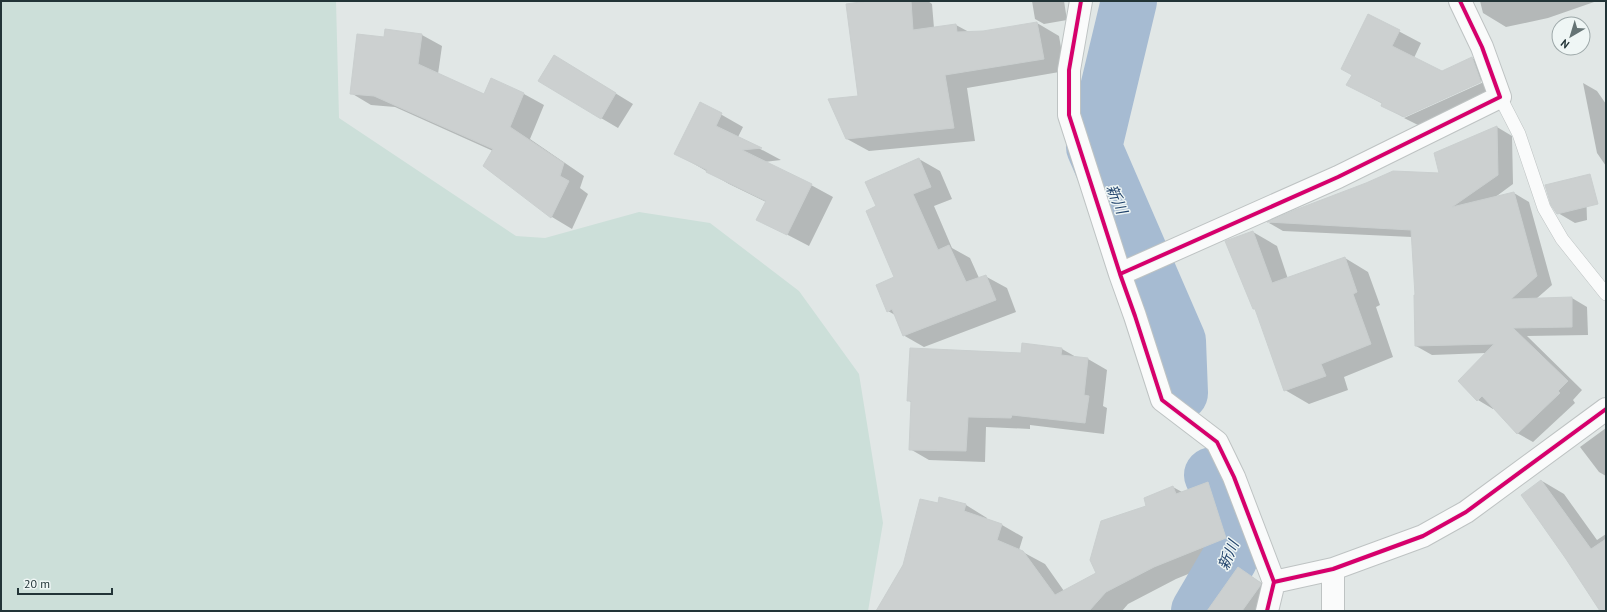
<svg xmlns="http://www.w3.org/2000/svg" width="1607" height="612" viewBox="0 0 1607 612" font-family="'PT Sans','Noto Sans JP',sans-serif">
<style>
.green{fill:#ccdfd9}
.shadow{fill:#0003}
.lines{fill:none;stroke-linecap:round;stroke-linejoin:round}
.river{stroke:#a6bbd2;stroke-width:56}
.building{fill:#ccd0d0;stroke:#cacfcf}
.lane-casing{stroke:#bec3c3;stroke-width:14}
.street-casing{stroke:#bec3c3;stroke-width:24}
.lane{stroke:#fafbfb;stroke-width:13}
.street{stroke:#fafbfb;stroke-width:22}
.cycleway-casing{stroke:#eff6f5;stroke-width:6}
.cycleway{stroke:#d6006c;stroke-width:4}
.labels{text-anchor:middle;dominant-baseline:central;stroke-width:3;stroke-linejoin:round;paint-order:stroke}
.water-label{font-size:15px;font-style:italic;fill:#22446c;stroke:#eff6f5}
</style>
<rect width="100%" height="100%" fill="#e1e7e6"/>
<path class="green" d="M 1,1 L 336,1 L 339,118 L 516,236 L 545,238 L 639,212 L 710,223 L 799,291 L 859,374 L 883,523 L 868,611 L 1,611 Z"/>
<path class="shadow" d="M 874,1 L 928,1 L 932,4 L 934,28 L 956,25 L 969,32 L 983,32 L 1037,23 L 1059,36 L 1065,71 L 967,88 L 975,141 L 869,151 L 847,139 L 859,96 Z
M 1032,1 L 1064,1 L 1067,20 L 1044,24 L 1035,19 Z
M 1480,1 L 1597,1 L 1548,18 L 1506,27 L 1483,13 Z
M 1368,15 L 1421,43 L 1414,58 L 1442,72 L 1472,58 L 1494,71 L 1502,94 L 1426,129 L 1404,118 L 1486,81 L 1485,79 L 1403,117 L 1382,105 L 1383,104 L 1348,85 L 1353,75 Z
M 422,35 L 442,46 L 438,74 L 485,95 L 491,80 L 524,94 L 544,105 L 530,139 L 584,176 L 580,188 L 588,194 L 572,229 L 552,217 L 484,166 L 493,151 L 395,107 L 371,105 L 351,93 L 384,38 Z
M 571,66 L 633,104 L 618,128 L 601,118 Z
M 1583,83 L 1597,91 L 1606,104 L 1606,166 L 1597,153 Z
M 701,103 L 743,127 L 738,137 L 781,160 L 764,162 L 811,185 L 833,197 L 809,246 L 757,219 L 766,202 L 729,184 L 675,153 Z
M 1497,127 L 1512,136 L 1513,184 L 1494,198 L 1514,193 L 1529,202 L 1552,285 L 1536,299 L 1572,298 L 1587,307 L 1588,335 L 1527,336 L 1582,390 L 1573,400 L 1575,403 L 1533,442 L 1517,433 L 1494,408 L 1493,409 L 1478,400 L 1486,353 L 1432,355 L 1416,346 L 1416,296 L 1412,237 L 1283,231 L 1269,223 L 1296,211 L 1441,174 Z
M 919,159 L 940,171 L 952,199 L 934,206 L 952,248 L 970,258 L 979,278 L 985,276 L 1007,288 L 1016,312 L 924,347 L 903,335 L 895,315 L 888,311 L 896,277 L 877,207 Z
M 1586,189 L 1587,220 L 1575,223 L 1558,213 Z
M 1253,232 L 1277,246 L 1288,279 L 1345,258 L 1368,272 L 1380,305 L 1376,307 L 1393,357 L 1344,377 L 1348,390 L 1309,404 L 1285,390 Z
M 1062,349 L 1076,357 L 1088,359 L 1107,370 L 1103,406 L 1107,408 L 1104,434 L 1030,425 L 1030,429 L 986,427 L 985,462 L 929,460 L 910,449 L 912,403 L 908,400 L 1022,354 Z
M 1606,428 L 1606,476 L 1599,472 L 1580,447 Z
M 1542,481 L 1564,494 L 1597,540 L 1606,534 L 1606,611 L 1602,611 Z
M 1208,483 L 1230,495 L 1247,550 L 1176,579 L 1128,604 L 1122,611 L 877,611 L 938,504 L 940,498 L 966,505 L 987,518 L 987,520 L 1002,525 L 1023,537 L 1019,550 L 1045,564 L 1064,591 L 1098,573 L 1148,507 L 1173,487 L 1182,492 Z
M 1238,568 L 1277,593 L 1265,611 L 1223,611 Z"/>
<g class="lines">
<path class="river" d="M 1129,1 L 1094,147 L 1178,341 L 1180,393
M 1199,611 L 1230,558 L 1238,534 L 1212,475"/>
</g>
<path class="building" d="M 868,1 L 911,1 L 913,30 L 956,24 L 957,32 L 983,31 L 1037,22 L 1044,59 L 945,75 L 954,128 L 846,139 L 828,99 L 858,96 L 846,4 Z
M 1368,14 L 1400,30 L 1392,46 L 1442,71 L 1472,57 L 1481,82 L 1404,117 L 1381,106 L 1382,103 L 1346,85 L 1352,75 L 1341,69 Z
M 385,29 L 422,34 L 418,64 L 484,94 L 491,78 L 524,93 L 510,127 L 564,163 L 560,176 L 569,181 L 551,218 L 483,166 L 493,149 L 374,96 L 350,94 L 357,34 L 384,37 Z
M 554,55 L 616,93 L 601,119 L 538,81 Z
M 700,102 L 722,113 L 716,126 L 762,148 L 742,150 L 812,184 L 787,235 L 756,220 L 766,201 L 706,172 L 707,170 L 674,154 Z
M 1497,126 L 1498,175 L 1452,207 L 1514,192 L 1537,276 L 1511,299 L 1572,297 L 1572,327 L 1513,328 L 1568,381 L 1558,391 L 1560,393 L 1517,434 L 1482,396 L 1477,401 L 1458,381 L 1494,344 L 1415,346 L 1414,295 L 1415,295 L 1411,230 L 1267,222 L 1295,210 L 1366,183 L 1393,171 L 1439,173 L 1434,153 Z
M 919,158 L 931,187 L 913,194 L 938,250 L 949,245 L 966,282 L 986,275 L 996,300 L 903,336 L 892,309 L 887,312 L 876,285 L 894,277 L 866,211 L 876,206 L 865,182 Z
M 1590,174 L 1598,204 L 1557,214 L 1551,205 L 1545,185 Z
M 1253,231 L 1272,283 L 1345,257 L 1357,292 L 1353,294 L 1371,344 L 1321,364 L 1326,376 L 1284,391 L 1255,309 L 1253,309 L 1225,241 Z
M 1022,343 L 1062,348 L 1061,355 L 1088,358 L 1084,395 L 1089,396 L 1085,423 L 1012,415 L 1011,418 L 968,417 L 966,451 L 909,450 L 911,401 L 907,401 L 910,348 L 1021,353 Z
M 1541,480 L 1591,549 L 1606,539 L 1606,611 L 1600,611 L 1566,559 L 1521,495 Z
M 1208,482 L 1226,538 L 1154,567 L 1106,592 L 1089,611 L 876,611 L 903,565 L 920,499 L 938,503 L 939,497 L 966,504 L 964,511 L 1002,524 L 997,540 L 1023,551 L 1055,595 L 1096,573 L 1090,560 L 1101,521 L 1146,506 L 1144,498 L 1173,486 L 1176,494 Z
M 1238,567 L 1261,583 L 1260,586 L 1242,611 L 1207,611 Z"/>
<g class="lines">
<g class="lane-casing">
<path id="lane" d="M 1500,97 L 1519,134 L 1544,208 L 1562,239 L 1606,294"/>
</g>
<g class="street-casing">
<path id="street" d="M 1081,1 L 1069,70 L 1069,115 L 1120,274 L 1135,316 L 1162,400 L 1217,442 L 1234,477 L 1274,582 L 1267,611
M 1120,274 L 1338,177 L 1500,97 L 1482,47 L 1460,1
M 1274,582 L 1333,569 L 1423,536 L 1466,512 L 1606,409
M 1333,611 L 1333,569"/>
</g>
<use href="#lane" class="lane"/>
<use href="#street" class="street"/>
<g class="cycleway-casing">
<path id="cycleway" d="M 1081,1 L 1069,70 L 1069,115 L 1120,274 L 1135,316 L 1162,400 L 1217,442 L 1234,477 L 1274,582 L 1267,611
M 1120,274 L 1338,177 L 1500,97 L 1482,47 L 1460,1
M 1274,582 L 1333,569 L 1423,536 L 1466,512 L 1606,409"/>
</g>
<use href="#cycleway" class="cycleway"/>
</g>
<g class="labels">
<g class="water-label">
<text transform="translate(1117 199) rotate(67)">新川</text>
<text transform="translate(1228 555) rotate(-67)">新川</text>
</g>
</g>
<rect width="1607" height="612" fill="none" stroke="#223437" stroke-width="4"/>
<g transform="translate(1571 36) rotate(218)"><circle r="19" fill="#eff6f5" stroke="#9da8a9"/>
<path d="M0-3L7 15L0 10L-7 15Z" fill="#657374"/>
<text y="-6" font-size="11" font-weight="bold" text-anchor="middle" fill="#223437">N</text>
</g>
<path d="M18 588v6h94v-6" fill="none" stroke="#223437" stroke-width="2"/>
<text x="24" y="588" font-size="12" fill="#223437" stroke="#eff6f5" stroke-width="3" paint-order="stroke">20 m</text>
</svg>
